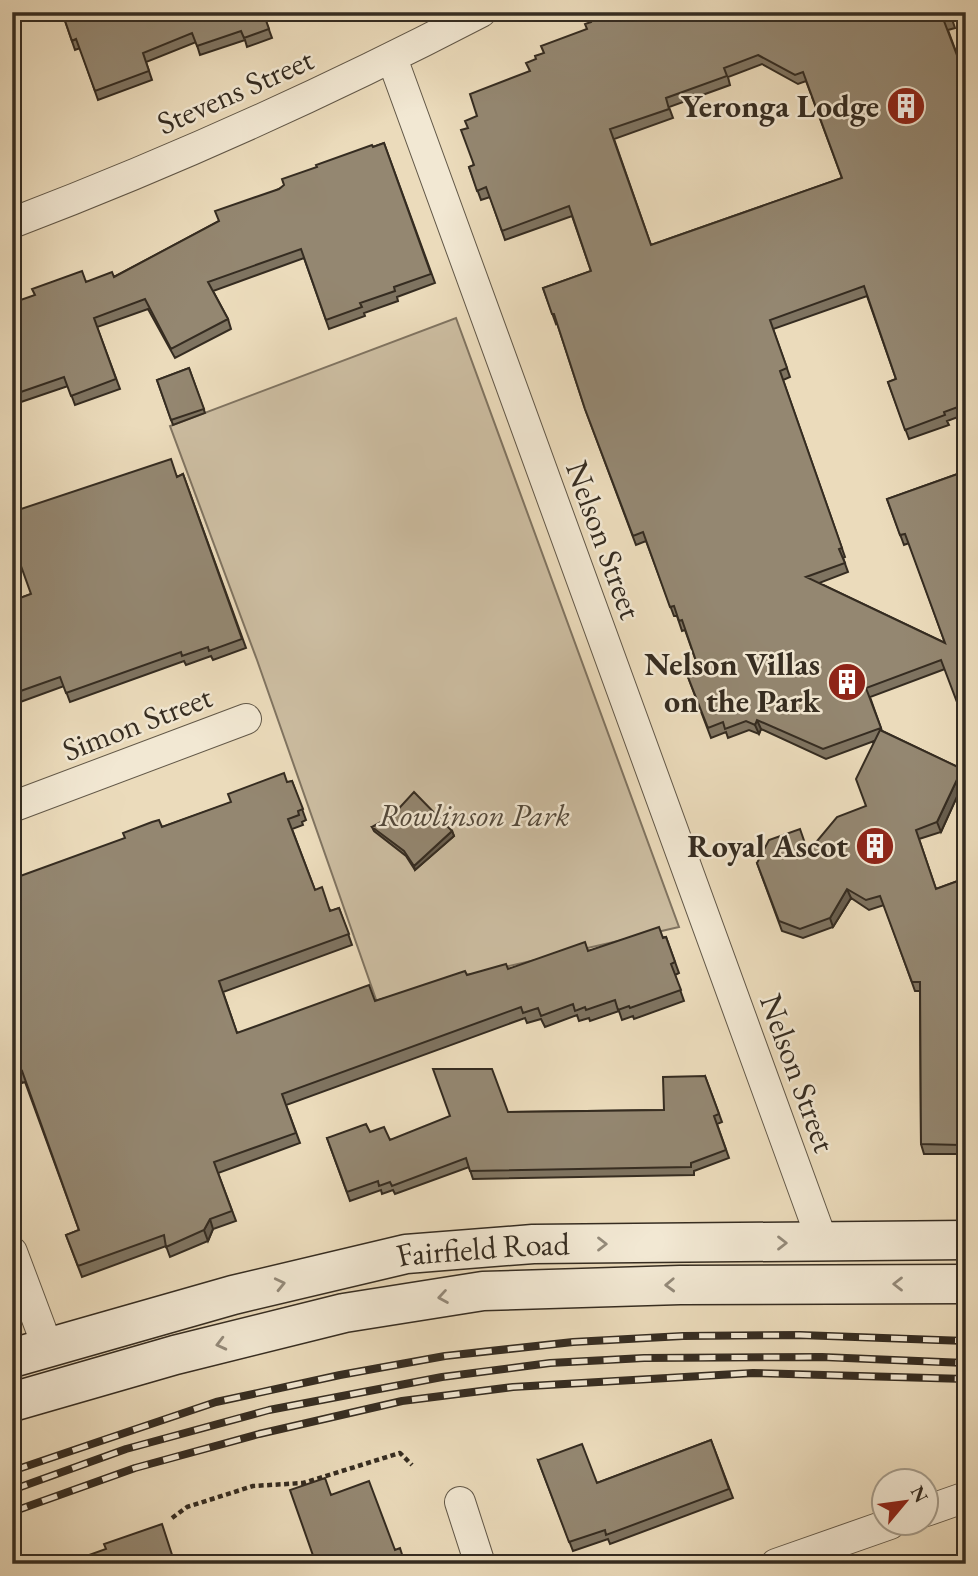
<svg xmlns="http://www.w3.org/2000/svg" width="978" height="1576" viewBox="0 0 978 1576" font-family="'EB Garamond',serif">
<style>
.green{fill:#ccbda1;stroke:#807461;stroke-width:2}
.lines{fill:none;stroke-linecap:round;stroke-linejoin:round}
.street-casing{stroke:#625848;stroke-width:32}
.secondary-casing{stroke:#352c21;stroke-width:41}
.path{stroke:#352c21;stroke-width:4.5;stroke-dasharray:5 3.5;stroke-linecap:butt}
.street{stroke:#f2e8d3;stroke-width:30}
.secondary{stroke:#f2e8d3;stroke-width:38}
.rail-casing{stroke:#352c21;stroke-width:8}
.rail{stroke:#f2e8d3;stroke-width:5;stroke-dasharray:16;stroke-linecap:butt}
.wall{fill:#7f7461;stroke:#352c21;stroke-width:2;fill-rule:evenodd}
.shaded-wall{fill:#685e4f;stroke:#352c21;stroke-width:2}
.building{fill:#948771;stroke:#352c21;stroke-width:2;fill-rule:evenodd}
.oneway{stroke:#948a7a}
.labels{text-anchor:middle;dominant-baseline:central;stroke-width:5;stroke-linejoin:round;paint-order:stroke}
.street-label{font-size:32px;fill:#352c21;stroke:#f2e8d3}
.poi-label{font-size:32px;font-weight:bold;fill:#352c21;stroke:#f2e8d3;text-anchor:end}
.park-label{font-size:32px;font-style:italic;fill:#53493b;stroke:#f2e8d3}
</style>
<rect width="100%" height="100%" fill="#ebdbbb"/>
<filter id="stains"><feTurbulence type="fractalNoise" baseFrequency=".00286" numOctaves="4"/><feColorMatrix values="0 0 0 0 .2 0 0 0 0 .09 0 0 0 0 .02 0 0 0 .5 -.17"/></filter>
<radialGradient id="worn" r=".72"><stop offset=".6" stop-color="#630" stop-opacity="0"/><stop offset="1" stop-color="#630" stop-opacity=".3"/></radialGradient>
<path class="green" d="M 456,318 L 679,927 L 470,975 L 379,1008 L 257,660 L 170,426 Z"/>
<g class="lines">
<g class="street-casing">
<path id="street" d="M 392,58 L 823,1243
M 12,223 C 172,162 329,91 481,12
M 12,807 L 246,719
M 12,1252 L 48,1348
M 460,1502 L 480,1564
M 926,1511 L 966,1497
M 776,1564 L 890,1524"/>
</g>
<g class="secondary-casing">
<g id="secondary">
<path id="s1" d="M 12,1358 L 233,1295 L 406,1254 L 533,1244 L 966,1240"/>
<path d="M 12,1402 L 175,1355 L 344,1313 L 483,1291 L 680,1285 L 966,1284"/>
</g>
</g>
<path class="path" d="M 172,1518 L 187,1507 L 253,1486 L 303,1483 L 400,1453 L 412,1465"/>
<use href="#street" class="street"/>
<use href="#secondary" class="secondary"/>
<g class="rail-casing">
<path id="rail" d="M 12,1471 L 216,1402 L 340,1375 L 445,1356 L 573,1342 L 683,1336 L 800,1335 L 966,1341
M 12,1490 L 126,1449 L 269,1410 L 442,1377 L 550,1363 L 644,1358 L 822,1357 L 966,1363
M 12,1512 L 135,1468 L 259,1434 L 402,1401 L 513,1387 L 753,1373 L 966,1379"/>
</g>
<use href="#rail" class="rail"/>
</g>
<path class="wall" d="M 62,12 L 274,12 L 264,16 L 272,38 L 247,47 L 245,40 L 200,55 L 196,42 L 146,62 L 152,80 L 98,100 L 80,48 L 75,50 Z
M 605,12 L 960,13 L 951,16 L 955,28 L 948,30 L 966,79 L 966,414 L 947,421 L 949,425 L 909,439 L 888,382 L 896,379 L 867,296 L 773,329 L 790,377 L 783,380 L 845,557 L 843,558 L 848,572 L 819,583 L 945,643 L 909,543 L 904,545 L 887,499 L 966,471 L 945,669 L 870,697 L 882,731 L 962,769 L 965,779 L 941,832 L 919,839 L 936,889 L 966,878 L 966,1115 L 963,1115 L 963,1154 L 924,1154 L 921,1144 L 920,991 L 915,991 L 884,905 L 869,910 L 851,898 L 833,927 L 803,938 L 782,931 L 757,863 L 808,852 L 866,806 L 874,741 L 826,759 L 761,729 L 759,734 L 749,730 L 728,738 L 726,732 L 711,738 L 688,677 L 696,661 L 685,630 L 682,631 L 677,616 L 674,616 L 646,541 L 636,545 L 585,409 L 557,323 L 556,324 L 543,288 L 591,271 L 572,216 L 505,240 L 490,197 L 481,200 L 469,167 L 474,165 L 468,128 L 477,116 L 530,71 L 536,59 L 544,53 L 587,29 L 591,22 ZM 762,64 L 798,84 L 806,81 L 842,178 L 651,245 L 614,139 L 673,118 L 669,107 L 730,85 L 728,77 Z
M 384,143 L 435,283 L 397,297 L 398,301 L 364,313 L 365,316 L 329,329 L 304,258 L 213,291 L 228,319 L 231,329 L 175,358 L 148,309 L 97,327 L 120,389 L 75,405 L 68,386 L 12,405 L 12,303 L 86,282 L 114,277 L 279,189 L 373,147 Z
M 189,368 L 205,413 L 173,425 L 157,380 Z
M 183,474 L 246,648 L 213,660 L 211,656 L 186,665 L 184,661 L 70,702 L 64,686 L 12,705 L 12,601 L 31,594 L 177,477 Z
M 292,781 L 306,820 L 302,822 L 303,825 L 292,829 L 315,890 L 331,911 L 339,908 L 352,945 L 223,992 L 237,1033 L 375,1001 L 467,975 L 508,969 L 588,951 L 666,937 L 679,973 L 675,975 L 684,1001 L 634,1019 L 633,1016 L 622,1020 L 619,1011 L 590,1021 L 589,1018 L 579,1021 L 577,1015 L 545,1027 L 541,1019 L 527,1023 L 525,1018 L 286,1105 L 300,1143 L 218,1173 L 236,1221 L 213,1229 L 208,1241 L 170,1257 L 166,1246 L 82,1277 L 66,1235 L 79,1230 L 25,1082 L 22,1083 L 12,1057 L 162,827 Z
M 372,827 L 452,831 L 454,836 L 415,870 L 406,856 L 374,831 Z
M 705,1076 L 722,1122 L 717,1124 L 729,1158 L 694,1171 L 694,1175 L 473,1179 L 469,1167 L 395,1194 L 393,1190 L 382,1194 L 381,1190 L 350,1201 L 327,1138 L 370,1132 L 390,1140 L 508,1112 L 664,1110 Z
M 711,1440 L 733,1498 L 610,1544 L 608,1539 L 573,1551 L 538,1460 L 597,1483 Z"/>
<path class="shaded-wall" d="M 757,720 L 761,729 L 759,734 L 755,725 Z
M 962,769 L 965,779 L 941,832 L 937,822 Z
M 452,831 L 454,836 L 415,870 L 414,866 Z
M 847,889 L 851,898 L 833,927 L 830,918 Z
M 965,977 L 966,980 L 966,1026 L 965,1023 Z
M 960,1106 L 963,1115 L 963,1154 L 960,1145 Z
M 210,1219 L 213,1229 L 208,1241 L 204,1230 Z"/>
<path class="building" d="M 62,12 L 263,12 L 269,29 L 244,38 L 241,31 L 197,46 L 192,33 L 143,53 L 149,71 L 95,91 L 76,39 L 72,41 Z
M 605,12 L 949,12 L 952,18 L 944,21 L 966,79 L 966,404 L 944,412 L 945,415 L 905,430 L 888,382 L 896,379 L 864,286 L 770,320 L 787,368 L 780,371 L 842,548 L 839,549 L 845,563 L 806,577 L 945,643 L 905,534 L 900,535 L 887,499 L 966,471 L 966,726 L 941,660 L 866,688 L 881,728 L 823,749 L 757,720 L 755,725 L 746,721 L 725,729 L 723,722 L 708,728 L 688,677 L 696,661 L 682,620 L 679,621 L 674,606 L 670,607 L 643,532 L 633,536 L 585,409 L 554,314 L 552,314 L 543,288 L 591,271 L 569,206 L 502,231 L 486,187 L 477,191 L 469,167 L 474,165 L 461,130 L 468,128 L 465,121 L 477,116 L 470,94 L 530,71 L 526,63 L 536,59 L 535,56 L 544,53 L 541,46 L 587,29 L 585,24 L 591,22 L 590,18 ZM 758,55 L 795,75 L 803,72 L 842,178 L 651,245 L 610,129 L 669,109 L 666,98 L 727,76 L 724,68 Z
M 384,143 L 431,274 L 394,287 L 395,291 L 360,303 L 362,307 L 326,320 L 301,249 L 208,282 L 228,319 L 171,349 L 145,299 L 94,318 L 116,379 L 71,396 L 64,377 L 12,395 L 12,303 L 35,295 L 32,289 L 82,271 L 86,282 L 112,272 L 114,277 L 219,221 L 215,211 L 279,189 L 284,185 L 282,179 L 317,167 L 316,165 L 372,145 L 373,147 Z
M 189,368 L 204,409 L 171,420 L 157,380 Z
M 171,459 L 177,477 L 183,474 L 242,639 L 209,651 L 208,647 L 182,656 L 181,652 L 66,693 L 60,677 L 12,694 L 12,601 L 31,594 L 12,541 L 12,512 Z
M 880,730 L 962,769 L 937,822 L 916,830 L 936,889 L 966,878 L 966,977 L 965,977 L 966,1106 L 960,1106 L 960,1145 L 921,1144 L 920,982 L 912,982 L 880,896 L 866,900 L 847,889 L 830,918 L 800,929 L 779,921 L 757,863 L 769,840 L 800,829 L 808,852 L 837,817 L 866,806 L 856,779 Z
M 284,773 L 287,782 L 292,781 L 303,809 L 298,811 L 299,815 L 288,819 L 315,890 L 322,887 L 330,911 L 339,908 L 349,934 L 219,981 L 237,1033 L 369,985 L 375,1001 L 465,971 L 467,975 L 506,964 L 508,969 L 585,942 L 588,951 L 659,927 L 663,938 L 666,937 L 675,962 L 671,964 L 681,990 L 630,1008 L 629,1006 L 618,1010 L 615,1000 L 586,1010 L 585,1007 L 575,1011 L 573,1004 L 541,1016 L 538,1008 L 523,1013 L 521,1007 L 282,1094 L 296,1133 L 214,1162 L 232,1211 L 210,1219 L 204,1230 L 166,1247 L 164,1235 L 78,1266 L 66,1235 L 79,1230 L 22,1071 L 18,1073 L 12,1057 L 12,879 L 125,838 L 123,833 L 152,822 L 159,820 L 162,827 L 231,802 L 228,794 Z
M 414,792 L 452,831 L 414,866 L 404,851 L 372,827 L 392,816 Z
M 433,1069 L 492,1069 L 508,1112 L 664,1110 L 663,1077 L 705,1076 L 719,1114 L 714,1116 L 726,1150 L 691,1163 L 691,1167 L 470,1171 L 466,1158 L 392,1186 L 390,1182 L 379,1186 L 378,1181 L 347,1192 L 327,1138 L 366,1124 L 370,1132 L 384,1127 L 390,1140 L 450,1116 Z
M 711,1440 L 729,1489 L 606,1535 L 605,1530 L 569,1542 L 538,1460 L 582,1444 L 597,1483 Z
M 325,1478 L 331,1495 L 369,1481 L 395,1550 L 400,1548 L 405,1564 L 316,1564 L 290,1490 Z
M 162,1524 L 175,1564 L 64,1564 L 106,1549 L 104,1544 Z"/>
<defs><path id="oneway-chevron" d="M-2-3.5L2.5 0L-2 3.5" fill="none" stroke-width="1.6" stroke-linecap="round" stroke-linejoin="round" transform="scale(1.75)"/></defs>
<g class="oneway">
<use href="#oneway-chevron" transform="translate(782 1243)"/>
<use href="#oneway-chevron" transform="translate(602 1244)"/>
<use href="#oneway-chevron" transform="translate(280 1284) rotate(-13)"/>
<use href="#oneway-chevron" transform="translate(898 1284) rotate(180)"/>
<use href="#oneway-chevron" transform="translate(670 1285) rotate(178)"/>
<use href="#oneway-chevron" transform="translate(443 1297) rotate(171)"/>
<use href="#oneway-chevron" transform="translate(221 1344) rotate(166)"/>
</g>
<defs>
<g id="building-disc" transform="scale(2.0125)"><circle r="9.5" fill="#8f2418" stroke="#f2e8d3"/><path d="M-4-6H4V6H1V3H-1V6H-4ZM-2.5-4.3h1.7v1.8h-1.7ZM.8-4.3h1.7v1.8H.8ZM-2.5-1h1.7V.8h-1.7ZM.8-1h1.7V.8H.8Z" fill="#fff"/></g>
</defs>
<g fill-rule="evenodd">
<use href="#building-disc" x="906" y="106"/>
<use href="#building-disc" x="847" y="682"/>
<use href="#building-disc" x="875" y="846"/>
</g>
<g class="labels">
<g class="street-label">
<text transform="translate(235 91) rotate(-24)">Stevens Street</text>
<text transform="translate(604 540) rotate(70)">Nelson Street</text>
<text transform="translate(137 723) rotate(-21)">Simon Street</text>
<text transform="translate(798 1073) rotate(70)">Nelson Street</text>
<text stroke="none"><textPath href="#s1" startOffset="485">Fairfield Road</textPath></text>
</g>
<g class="poi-label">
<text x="879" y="106">Yeronga Lodge</text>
<text x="820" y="664">Nelson Villas<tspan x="820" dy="37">on the Park</tspan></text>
<text x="848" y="846">Royal Ascot</text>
</g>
<g class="park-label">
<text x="474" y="815">Rowlinson Park</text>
</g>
</g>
<rect width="978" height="1576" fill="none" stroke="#ebdbbb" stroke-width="42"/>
<rect x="14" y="14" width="950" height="1548" fill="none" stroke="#352c21" stroke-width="3.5"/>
<rect x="21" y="21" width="936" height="1534" fill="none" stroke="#352c21" stroke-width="2"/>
<g transform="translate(905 1502) rotate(61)"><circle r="33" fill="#f2e8d3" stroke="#a69d8c" stroke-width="2"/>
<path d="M0-5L12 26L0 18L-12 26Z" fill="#8f2418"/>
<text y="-10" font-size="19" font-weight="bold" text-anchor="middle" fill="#352c21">N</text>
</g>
<rect width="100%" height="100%" filter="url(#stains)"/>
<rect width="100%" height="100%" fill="url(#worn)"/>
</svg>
